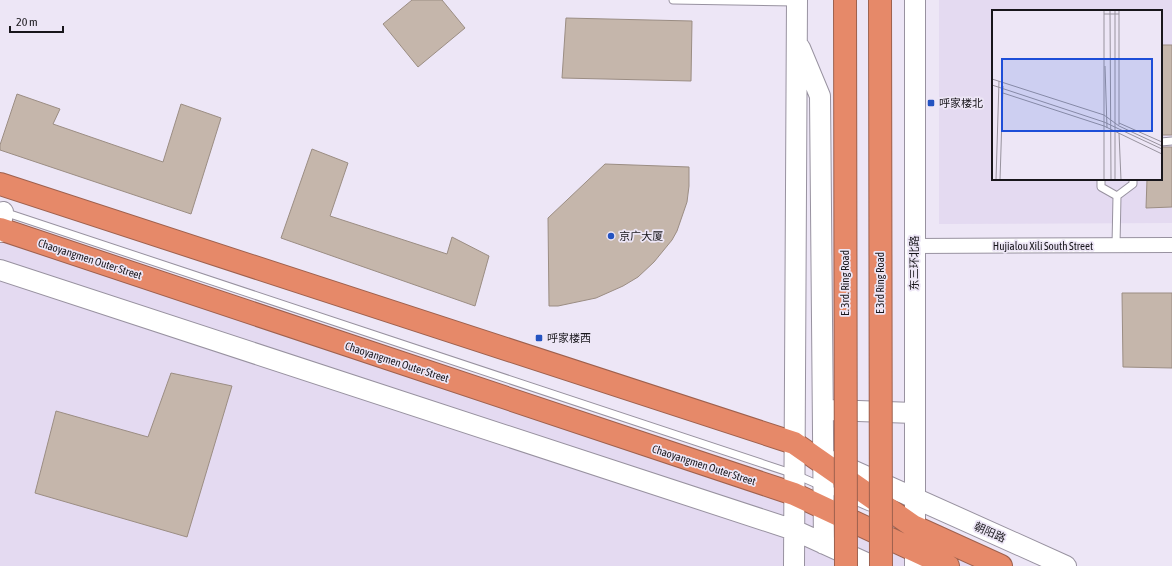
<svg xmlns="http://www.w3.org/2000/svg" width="1172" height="566" viewBox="0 0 1172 566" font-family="'Asap Condensed','Noto Sans SC',sans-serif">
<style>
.built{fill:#e4daf1;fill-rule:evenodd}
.building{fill:#c5b6ab;stroke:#9b8d83}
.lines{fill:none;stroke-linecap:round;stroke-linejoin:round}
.lane-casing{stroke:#9892a0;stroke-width:9}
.street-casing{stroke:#9892a0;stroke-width:16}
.secondary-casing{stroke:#9892a0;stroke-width:22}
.highway-casing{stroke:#9e614e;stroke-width:24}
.lane{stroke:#fff;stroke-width:7}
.street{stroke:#fff;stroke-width:14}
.secondary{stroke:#fff;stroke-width:20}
.highway{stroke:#e68969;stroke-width:22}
.highway-bridge-casing{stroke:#9e614e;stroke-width:24;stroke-linecap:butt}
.highway-bridge{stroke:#e68969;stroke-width:22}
.poi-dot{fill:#2453c1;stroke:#ede6f6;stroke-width:1.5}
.labels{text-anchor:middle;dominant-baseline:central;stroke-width:3.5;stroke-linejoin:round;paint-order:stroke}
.poi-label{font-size:11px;fill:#18161b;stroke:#ede6f6;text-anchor:start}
.street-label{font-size:11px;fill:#18161b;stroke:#ede6f6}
.inset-road{fill:none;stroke:#98939e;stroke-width:1}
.view{fill:#1d4ed8;fill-opacity:0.15;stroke:#1d4ed8;stroke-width:2}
.inset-edge{fill:none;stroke:#18161b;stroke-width:2}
</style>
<rect width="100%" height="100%" fill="#ede6f6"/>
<path class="built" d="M 939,0 L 1172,0 L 1172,223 L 939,224 ZM 993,11 L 1161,11 L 1161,179 L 993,179 Z
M 0,228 L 845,509 L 978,566 L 0,566 Z"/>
<path class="building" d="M 412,0 L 442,0 L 465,28 L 418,67 L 383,24 Z
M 566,18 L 692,21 L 691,81 L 562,78 Z
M 1161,45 L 1172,45 L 1172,135 L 1161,135 Z
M 17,94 L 60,109 L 53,124 L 163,162 L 181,104 L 221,118 L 191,214 L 0,150 L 0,145 Z
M 1161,147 L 1172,147 L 1172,207 L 1146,208 L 1147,179 L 1161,179 Z
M 312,149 L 348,163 L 330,216 L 447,254 L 452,237 L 489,256 L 475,306 L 281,238 Z
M 605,164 L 689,167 L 689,186 L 687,202 L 677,231 L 672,240 L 654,262 L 638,277 L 623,286 L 596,298 L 558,306 L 549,306 L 548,218 Z
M 1122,293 L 1172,293 L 1172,368 L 1123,367 Z
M 171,373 L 232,386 L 187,537 L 35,493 L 56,411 L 148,437 Z"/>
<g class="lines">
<g class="lane-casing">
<path id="lane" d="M 673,0 L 795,2
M 1161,142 L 1172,141
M 1101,179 L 1101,187 L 1117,196
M 1117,196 L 1133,184 L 1133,179
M 4,212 L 794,474 L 869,507
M 1116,245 L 1117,196"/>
</g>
<g class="street-casing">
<path id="street" d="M 914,246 L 1172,245"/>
</g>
<g class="secondary-casing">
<path id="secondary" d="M 800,48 L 820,96 L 824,544
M 0,232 L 3,212
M 0,270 L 794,530 L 873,566
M 830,410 L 914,413
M 832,461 L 1066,566
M 794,566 L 797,0
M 915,566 L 915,0"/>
</g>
<g class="highway-casing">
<path id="highway" d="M 0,184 L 794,443 L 913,526 L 1001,566
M 0,229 L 794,494 L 948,566"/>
</g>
<use href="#lane" class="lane"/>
<use href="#street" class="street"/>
<use href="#secondary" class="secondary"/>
<use href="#highway" class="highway"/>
<g class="highway-bridge-casing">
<path id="highway-bridge" d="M 845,0 L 846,566
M 880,0 L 881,566"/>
</g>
<use href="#highway-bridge" class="highway-bridge"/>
</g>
<g class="poi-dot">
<rect x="927" y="99" width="8" height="8" rx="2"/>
<circle cx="611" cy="236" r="4"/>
<rect x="535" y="334" width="8" height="8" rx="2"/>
</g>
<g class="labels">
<g class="poi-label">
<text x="939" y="103">呼家楼北</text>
<text x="619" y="236">京广大厦</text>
<text x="547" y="338">呼家楼西</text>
</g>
<g class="street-label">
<text x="1043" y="246">Hujialou Xili South Street</text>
<text transform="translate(90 259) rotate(18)">Chaoyangmen Outer Street</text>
<text transform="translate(914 263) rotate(-90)">东三环北路</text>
<text transform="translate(845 283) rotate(-90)">E. 3rd. Ring Road</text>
<text transform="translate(880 283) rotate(-90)">E 3rd Ring Road</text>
<text transform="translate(397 362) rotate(18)">Chaoyangmen Outer Street</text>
<text transform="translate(704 465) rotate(18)">Chaoyangmen Outer Street</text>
<text transform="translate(990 532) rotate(24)">朝阳路</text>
</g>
</g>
<g transform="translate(992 10)">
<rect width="170" height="170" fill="#ede6f6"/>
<path class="inset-road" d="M 112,0 L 112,170M 118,0 L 119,170M 123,0 L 123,170M 112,4 L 127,4M 113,56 L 115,118M 0,69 L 112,105 L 127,116 L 170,136M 0,75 L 112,112 L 170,139M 11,83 L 112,116 L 170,144M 127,113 L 170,132M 127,115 L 127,0M 127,123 L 129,170M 4,170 L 7,71M 8,170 L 11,76"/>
<path class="view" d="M 10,49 L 160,49 L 160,121 L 10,121 Z"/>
<rect width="170" height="170" class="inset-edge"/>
</g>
<path d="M10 26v6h53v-6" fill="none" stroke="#18161b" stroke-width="2"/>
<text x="16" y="26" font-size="12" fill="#18161b" stroke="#ede6f6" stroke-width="3" paint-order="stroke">20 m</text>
</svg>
